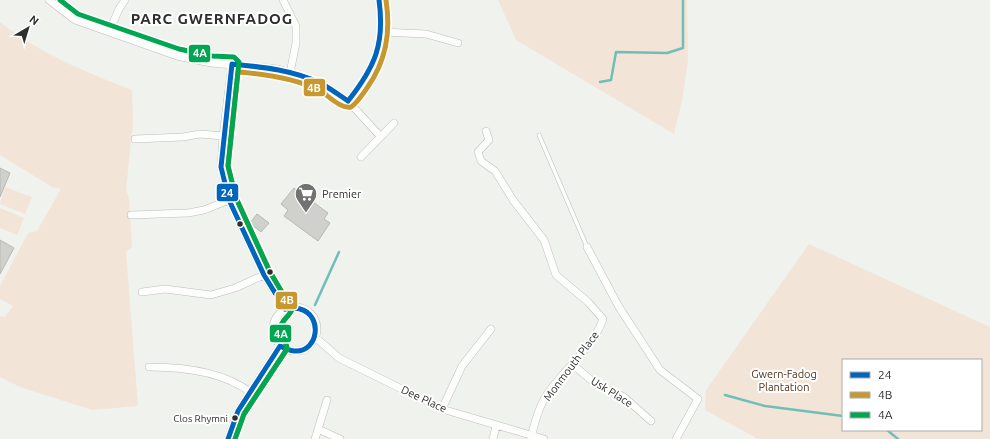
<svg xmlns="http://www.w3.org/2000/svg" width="990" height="439" viewBox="0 0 990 439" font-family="Ubuntu,sans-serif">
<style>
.green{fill:#f3e4d8;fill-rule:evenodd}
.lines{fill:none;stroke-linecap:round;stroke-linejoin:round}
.stream{stroke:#71beb8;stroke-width:2.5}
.building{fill:#d0d0cc;stroke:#b8b8b5}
.lane-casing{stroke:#bdbeba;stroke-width:4.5}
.street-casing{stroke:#bdbeba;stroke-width:8}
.lane{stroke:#fdfdfc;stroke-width:3.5}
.street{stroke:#fdfdfc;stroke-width:7}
.bus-1-casing{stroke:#fff;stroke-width:8}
.bus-2-casing{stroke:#fff;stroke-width:8}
.bus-3-casing{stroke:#fff;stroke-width:8}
.bus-1{stroke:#0065bd;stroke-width:5}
.bus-2{stroke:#c8972d;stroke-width:5}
.bus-3{stroke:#00a651;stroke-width:5}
.bus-dot{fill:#2e2f2d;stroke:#fff;stroke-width:1.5}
.labels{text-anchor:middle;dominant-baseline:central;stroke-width:4;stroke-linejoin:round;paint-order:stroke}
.bus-label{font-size:10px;fill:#2e2f2d;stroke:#fff;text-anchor:end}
.poi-label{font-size:11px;fill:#2e2f2d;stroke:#fff;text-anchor:start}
.street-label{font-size:11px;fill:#2e2f2d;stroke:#fff}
.park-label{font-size:11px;fill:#53311a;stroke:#fff}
.district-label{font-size:15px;font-weight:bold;letter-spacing:1px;fill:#2e2f2d;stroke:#fff}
.line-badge{stroke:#fff;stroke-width:1.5}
.badge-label{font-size:11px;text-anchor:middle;font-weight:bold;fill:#fff}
</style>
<rect width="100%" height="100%" fill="#f0f2ed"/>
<path class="green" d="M 498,0 L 687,0 L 688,60 L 682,101 L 674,134 L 516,40 Z
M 0,22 C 39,53 86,72 132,90 L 133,122 L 126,190 L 129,198 L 132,247 L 126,252 L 138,406 L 92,410 L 20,387 L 0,377 L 0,316 L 5,317 L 13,306 L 0,299 L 0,286 L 28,233 L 37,231 L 61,189 L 52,187 L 0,155 Z
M 5,187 L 32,197 L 25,214 L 0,204 Z
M 0,208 L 24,218 L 17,235 L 0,228 Z
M 809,244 L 990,327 L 990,439 L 758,439 L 705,410 L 706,390 ZM 843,360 L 981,360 L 981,430 L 843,430 Z"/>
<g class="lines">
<path class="stream" d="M 600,82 L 611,80 L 616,52 L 667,53 L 683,48 L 683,0
M 315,305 L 339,252
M 725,395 L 765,406 L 843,416
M 887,430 L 898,439"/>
</g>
<path class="building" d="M 0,168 L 10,173 L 0,197 Z
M 294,188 L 328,213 L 324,219 L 330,223 L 318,241 L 284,216 L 288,210 L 281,204 Z
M 257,214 L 269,223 L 261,232 L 250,223 Z
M 0,240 L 14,248 L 0,274 Z"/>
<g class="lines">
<g class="lane-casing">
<path id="lane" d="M 539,135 L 587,247"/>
</g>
<g class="street-casing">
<path id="street" d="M 49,0 L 75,20 L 177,56 L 211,63 L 278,69 L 321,84 L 348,101 L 380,136
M 283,0 L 296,26 L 296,43 L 290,73
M 109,32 L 119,9 L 125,0
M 382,32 L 426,34 L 458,43
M 232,64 L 223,136 L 221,167 L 229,200 L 264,275 L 285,309
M 348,101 C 376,68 387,44 379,0
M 486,131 L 489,140 L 478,152 L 481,161 L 495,171 L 513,200 L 544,240 L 556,275 L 588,302 L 603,319 C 593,348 565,368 548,393 C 539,406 535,422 531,437
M 135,139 L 183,137 L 200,134 L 223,136
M 361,157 L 394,123
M 131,215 L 188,213 L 204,210 L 229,200
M 587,247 L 619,307 L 660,370 L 698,399 L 676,439
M 142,292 L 165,289 L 211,295 L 235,288 L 264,275
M273 329a22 22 0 1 1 44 0a22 22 0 1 1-44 0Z
M 315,337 L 339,358 L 442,409 L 544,439
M 572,364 L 597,385 L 624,397 L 651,421
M 149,367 C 183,367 222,371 250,392
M 442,409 L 462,366 L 491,329
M 318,429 L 340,439
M 228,439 L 238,411 L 280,346
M 315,439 L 327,400
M 493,439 L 496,426"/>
</g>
<use href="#lane" class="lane"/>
<use href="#street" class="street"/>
<g class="bus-1-casing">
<path id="bus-1" d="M 232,64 L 221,167 L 229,200 L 264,275 L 285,309
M 232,64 C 262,67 294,70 322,84 C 331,89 339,95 348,101
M 348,101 C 375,67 385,44 379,0
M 280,346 C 284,348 290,351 295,351 C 319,352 323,315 300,309 C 296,307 290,309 285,309
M 228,439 L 238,411 L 280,346"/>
</g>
<g class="bus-2-casing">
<path id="bus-2" d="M 235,439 L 244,414 L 287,349 C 287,341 280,337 280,330 C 280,320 290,317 292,309 L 270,272 L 236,198 L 228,166 L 238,72 C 265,74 294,78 319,90 C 328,95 340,109 351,107 C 357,103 362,95 367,88 C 386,61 391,33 386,0"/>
</g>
<g class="bus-3-casing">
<path id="bus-3" d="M 60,0 L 78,14 L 150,39 L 179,49 L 212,56 L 234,57 L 239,62 L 228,166 L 236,198 L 270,272 L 292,309 C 290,317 280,320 280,330 C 280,337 287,341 287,349 L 244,414 L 235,439"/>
</g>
<use href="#bus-1" class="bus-1"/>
<use href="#bus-2" class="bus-2"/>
<use href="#bus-3" class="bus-3"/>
</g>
<defs>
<g id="supermarket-pin" transform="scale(1.15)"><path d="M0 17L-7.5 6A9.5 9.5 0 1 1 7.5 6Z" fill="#727370" stroke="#fff"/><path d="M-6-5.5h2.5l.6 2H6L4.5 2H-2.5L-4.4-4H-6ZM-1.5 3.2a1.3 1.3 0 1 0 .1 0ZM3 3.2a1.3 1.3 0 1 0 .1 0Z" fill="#fff"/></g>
</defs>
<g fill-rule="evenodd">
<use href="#supermarket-pin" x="306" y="194"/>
</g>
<g class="bus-dot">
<circle cx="240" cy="224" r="3.5"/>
<circle cx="270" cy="272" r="3.5"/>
<circle cx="235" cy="418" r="3.5"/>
</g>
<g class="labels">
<g class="bus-label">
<text x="228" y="418">Clos Rhymni</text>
</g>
<g class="poi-label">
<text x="322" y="194">Premier</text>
</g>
<g class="street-label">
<text transform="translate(571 366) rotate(-53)">Monmouth Place</text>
<text transform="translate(612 392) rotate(32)">Usk Place</text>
<text transform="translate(424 399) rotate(25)">Dee Place</text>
</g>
<g class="park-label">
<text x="784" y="374">Gwern-Fadog<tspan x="784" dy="13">Plantation</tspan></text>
</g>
<g class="district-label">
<text x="212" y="18">PARC GWERNFADOG</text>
</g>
</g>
<g class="line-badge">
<rect x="188" y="44" width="23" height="19" rx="4" fill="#00a651"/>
<rect x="303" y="78" width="23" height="19" rx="4" fill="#c8972d"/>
<rect x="216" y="183" width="23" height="19" rx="4" fill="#0065bd"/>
<rect x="275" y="291" width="23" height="19" rx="4" fill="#c8972d"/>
<rect x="269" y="324" width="23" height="19" rx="4" fill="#00a651"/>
</g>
<g class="badge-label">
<text x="200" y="57">4A</text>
<text x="314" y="92">4B</text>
<text x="227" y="197">24</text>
<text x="287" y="304">4B</text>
<text x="281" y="338">4A</text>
</g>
<rect x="842" y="359" width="140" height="72" fill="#ffffff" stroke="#abacab"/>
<rect x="850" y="372" width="20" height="6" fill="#0065bd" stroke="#abacab"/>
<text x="878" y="379" font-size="12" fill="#2e2f2d">24</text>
<rect x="850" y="392" width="20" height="6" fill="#c8972d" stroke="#abacab"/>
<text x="878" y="399" font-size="12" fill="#2e2f2d">4B</text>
<rect x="850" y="412" width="20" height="6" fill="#00a651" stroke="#abacab"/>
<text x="878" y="419" font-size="12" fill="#2e2f2d">4A</text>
<g transform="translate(28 28) rotate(38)" stroke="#ffffff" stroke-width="3" paint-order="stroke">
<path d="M0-3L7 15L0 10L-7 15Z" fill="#2e2f2d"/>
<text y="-6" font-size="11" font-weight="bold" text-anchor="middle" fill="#2e2f2d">N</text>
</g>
</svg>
